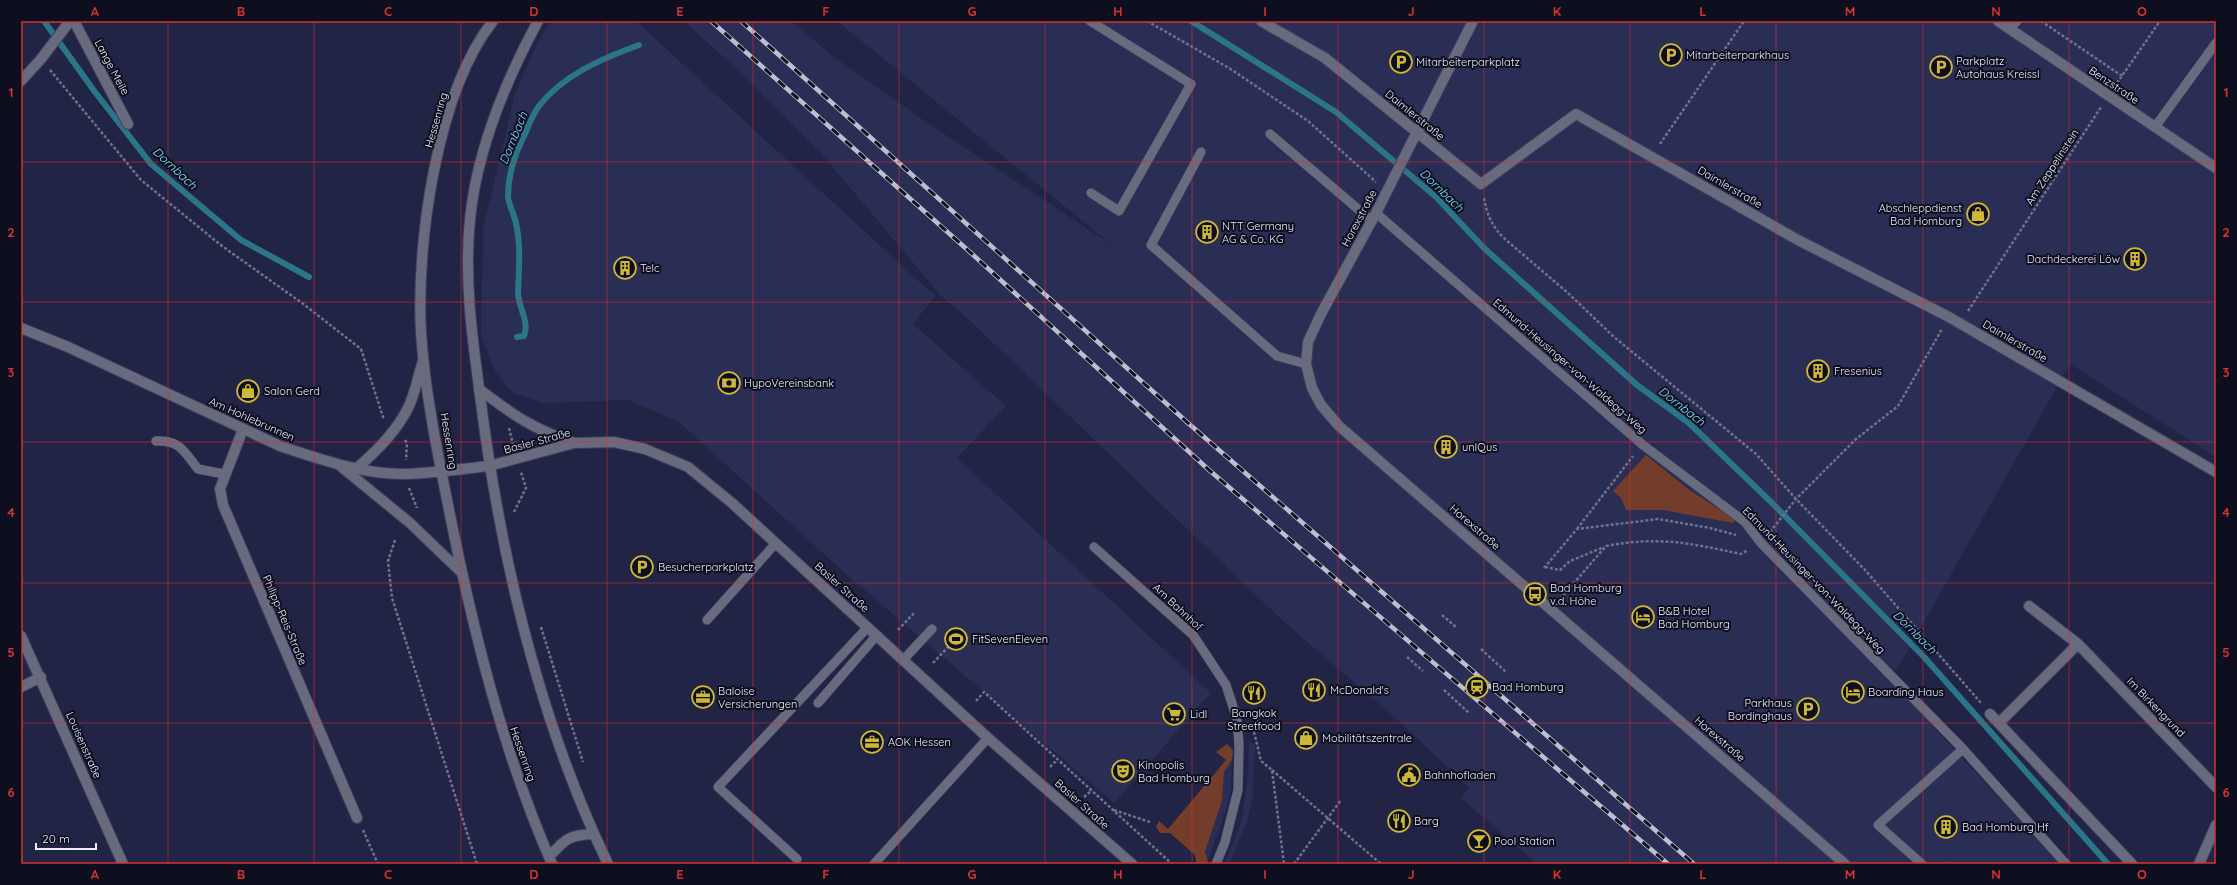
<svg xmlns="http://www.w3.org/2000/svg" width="2237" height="885" viewBox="0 0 2237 885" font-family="Quicksand,sans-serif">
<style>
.built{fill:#2a2d54}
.green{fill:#743d2b}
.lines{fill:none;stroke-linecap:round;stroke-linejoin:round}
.stream{stroke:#2b7588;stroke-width:6}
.service-casing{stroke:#3e405f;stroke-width:10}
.minor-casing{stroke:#3e405f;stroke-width:12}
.tertiary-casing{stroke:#3e405f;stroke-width:12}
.path{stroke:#70728c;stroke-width:2.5;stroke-dasharray:3 2;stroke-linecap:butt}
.service{stroke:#686b7d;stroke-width:9}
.minor{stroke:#686b7d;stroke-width:10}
.tertiary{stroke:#686b7d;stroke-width:10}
.rail-casing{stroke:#bcbed1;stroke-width:4.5}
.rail{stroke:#0e0f1e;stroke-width:3;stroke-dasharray:9;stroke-linecap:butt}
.grid{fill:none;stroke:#d73233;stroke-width:1;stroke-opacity:0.55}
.labels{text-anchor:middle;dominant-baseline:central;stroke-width:4;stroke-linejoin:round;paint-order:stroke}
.poi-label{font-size:11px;fill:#ebedfb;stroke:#0e0f1e;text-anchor:start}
.street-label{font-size:11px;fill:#ebedfb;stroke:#0e0f1e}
.water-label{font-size:12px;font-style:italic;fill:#7ee2fe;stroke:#0e0f1e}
.neatline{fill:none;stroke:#d73233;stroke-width:1.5}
.grid-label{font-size:13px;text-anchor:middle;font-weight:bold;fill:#d73233}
</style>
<rect width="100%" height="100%" fill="#222446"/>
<path class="built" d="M 551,21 L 636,21 L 935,296 L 913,324 L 1006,406 L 957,458 L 1211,693 L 1114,803 L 847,575 L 679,422 L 628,400 L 542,403 L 513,393 L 496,373 L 481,336 L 483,229 L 515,93 L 539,40 Z
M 684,21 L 791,21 L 834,57 L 925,121 L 1112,245 L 837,21 L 2216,21 L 2216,457 L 2070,364 L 1903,659 L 1888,678 L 2061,864 L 1537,864 L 1461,798 L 1469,788 L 1401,723 L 1283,621 L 963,314 L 941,296 L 820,152 L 728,61 Z
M 1249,740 L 1255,745 L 1253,797 L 1247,822 L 1231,861 L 1224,864 L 1240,825 L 1243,811 L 1248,777 Z
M 1232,760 L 1231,789 L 1226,810 L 1208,861 L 1205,852 L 1222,801 L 1224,772 Z"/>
<path class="green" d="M 1646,455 L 1688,489 L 1736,520 L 1733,523 L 1663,510 L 1626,510 L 1621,498 L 1613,491 Z
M 1227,744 L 1233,750 L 1232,760 L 1224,772 L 1222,801 L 1205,852 L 1208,861 L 1207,864 L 1197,864 L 1195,855 L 1170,833 L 1160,833 L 1156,827 L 1159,821 L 1168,829 L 1226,760 L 1216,752 Z"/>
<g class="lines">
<path class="stream" d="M 44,21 L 95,92 L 151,164 L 241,240 L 309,277
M 1191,21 L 1336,112 L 1436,197 L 1485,249 L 1637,385 L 1689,423 L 1771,502 L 1925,658 L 2108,864
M 517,337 L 524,336 C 530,321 518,308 518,292 C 519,269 521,246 516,223 C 514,214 509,205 508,197 C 508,177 514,156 523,138 C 528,128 532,115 539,106 C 563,75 603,58 639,45"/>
<g class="service-casing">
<path id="service" d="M 1090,21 L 1191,84 L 1119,211 L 1091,193
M 2009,29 L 2017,21
M 2155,127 L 2216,43
M 1270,134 L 1372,221
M 1201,152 L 1151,245 L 1277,356 L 1306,364
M 1376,213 L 1643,445 L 1745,522 L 1761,543 L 1963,749 L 2066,864
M 156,441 C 181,440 184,452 198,469 L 224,474
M 1094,547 L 1193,635 L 1226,685 L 1237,719 L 1239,745 L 1238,790 L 1225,842 L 1216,864
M 707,620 L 776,543
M 903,660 L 932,629
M 818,703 L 877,635
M 797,859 L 718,787 L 868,627
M 874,864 L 988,738
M 1922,864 L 1878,825 L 1963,749"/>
</g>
<g class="minor-casing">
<path id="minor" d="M 74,21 L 128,124
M 1261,21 L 1325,58 L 1481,184 L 1576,114 L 1798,240 L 1949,317 L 2216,472
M 1473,21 L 1376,213 L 1321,314 L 1308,342 L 1306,364 L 1312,388 L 1321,405 L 1339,426 L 1845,864
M 1998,21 L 2216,168
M 21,81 L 41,59 L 70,21
M 479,389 C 513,415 533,429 574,443
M 243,429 L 220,489 L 223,505 L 357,818
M 489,466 L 574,443 L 614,442 L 645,449 L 688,467 L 732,503 L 988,738 L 1132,864
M 2029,606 L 2078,644 L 2216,787
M 21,687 L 41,677
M 1990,714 L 2132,864
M 1999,723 L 2078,644
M 2199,864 L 2216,825"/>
</g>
<g class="tertiary-casing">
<path id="tertiary" d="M 493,21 C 437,92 416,243 421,332 C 425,394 438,455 450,515 C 474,634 503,752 552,864
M 538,21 C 505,82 477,150 470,219 C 464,278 472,337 480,395 C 500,555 538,718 608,864
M 21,328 L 68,347 L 280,446 C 319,459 364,475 406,474 C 434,473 461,469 489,466
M 338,464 L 410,523 L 461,572
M 358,467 C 378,450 396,432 408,408 C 415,394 418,376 423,361
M 21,636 L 123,864
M 549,857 C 565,839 569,835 593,834"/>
</g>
<path class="path" d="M 1147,21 L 1229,68 L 1308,121 L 1376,182
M 2041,21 L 2122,76
M 50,70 L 141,180 L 222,246 L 302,303 L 361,349 L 384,420
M 2117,83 L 2160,21
M 1660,144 L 1744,21
M 1484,198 C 1487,216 1493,228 1506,240 L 1568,293 L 1614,337 L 1756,454 L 1796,499 L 1865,570 L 1981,703
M 1968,311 L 2101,107
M 509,428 L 513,444
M 405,440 L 407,443 L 406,460
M 409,488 L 417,508
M 514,512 L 526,488 L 521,472
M 1577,529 L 1633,456
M 1770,532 L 1796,499 L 1856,439 L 1898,406 L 1942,329
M 395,540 L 388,561 L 392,598 L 477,864
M 1545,567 L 1560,570 L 1570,561 L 1604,547
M 1544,568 L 1577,529 L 1658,519 L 1710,528 L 1736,535
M 1560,599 L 1606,546 C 1659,536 1689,543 1741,554 L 1748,550
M 1442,615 L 1456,627
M 541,627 L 583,762
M 898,630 L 914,613
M 1481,649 L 1506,672
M 1407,657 L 1423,671
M 933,663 L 950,645
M 1444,690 L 1469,713
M 976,701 L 984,692 L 1172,864
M 1254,732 L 1261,761 L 1272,770 L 1284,864
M 1254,732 L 1259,711
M 1050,767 L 1057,760
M 1272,770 L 1381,864
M 1084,797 L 1091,791
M 1114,810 L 1150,822
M 363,830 L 378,864
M 1294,864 L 1341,800
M 1945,864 L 1948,862 L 1950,864"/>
<use href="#service" class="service"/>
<use href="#minor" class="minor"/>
<use href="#tertiary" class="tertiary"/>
<g class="rail-casing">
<path id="rail" d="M 711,21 L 971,253 L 1209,470 L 1668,864
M 741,21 L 1188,423 L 1694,864"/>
</g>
<use href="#rail" class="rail"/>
</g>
<path class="grid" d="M 168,21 L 168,864M 314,21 L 314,864M 461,21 L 461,864M 607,21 L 607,864M 753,21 L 753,864M 899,21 L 899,864M 1045,21 L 1045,864M 1192,21 L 1192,864M 1338,21 L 1338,864M 1484,21 L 1484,864M 1630,21 L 1630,864M 1776,21 L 1776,864M 1923,21 L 1923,864M 2069,21 L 2069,864M 21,162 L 2216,162M 21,302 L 2216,302M 21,442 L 2216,442M 21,583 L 2216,583M 21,723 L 2216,723"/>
<defs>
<g id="parking-ring" transform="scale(1.15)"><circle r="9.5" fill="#0e0f1e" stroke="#cfb837" stroke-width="1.5"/><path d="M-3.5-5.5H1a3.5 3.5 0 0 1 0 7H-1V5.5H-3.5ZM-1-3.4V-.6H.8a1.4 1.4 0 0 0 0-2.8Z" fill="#cfb837"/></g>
<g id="shop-ring" transform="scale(1.15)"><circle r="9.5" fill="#0e0f1e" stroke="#cfb837" stroke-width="1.5"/><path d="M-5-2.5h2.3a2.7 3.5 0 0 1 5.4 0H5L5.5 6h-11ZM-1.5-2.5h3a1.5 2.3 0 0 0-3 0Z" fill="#cfb837"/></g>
<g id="building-ring" transform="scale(1.15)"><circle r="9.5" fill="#0e0f1e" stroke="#cfb837" stroke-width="1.5"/><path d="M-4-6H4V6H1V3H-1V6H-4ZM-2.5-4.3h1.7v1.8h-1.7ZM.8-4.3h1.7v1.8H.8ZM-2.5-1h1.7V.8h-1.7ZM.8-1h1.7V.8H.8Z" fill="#cfb837"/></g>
<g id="bank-ring" transform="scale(1.15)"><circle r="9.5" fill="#0e0f1e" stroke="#cfb837" stroke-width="1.5"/><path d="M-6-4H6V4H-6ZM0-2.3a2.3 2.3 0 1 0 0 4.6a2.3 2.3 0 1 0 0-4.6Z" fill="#cfb837"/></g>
<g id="bus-ring" transform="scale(1.15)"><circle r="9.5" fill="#0e0f1e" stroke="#cfb837" stroke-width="1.5"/><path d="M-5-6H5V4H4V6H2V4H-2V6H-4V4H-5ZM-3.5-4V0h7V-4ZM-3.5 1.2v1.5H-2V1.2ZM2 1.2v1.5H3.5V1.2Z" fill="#cfb837"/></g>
<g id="hotel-ring" transform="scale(1.15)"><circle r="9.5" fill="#0e0f1e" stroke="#cfb837" stroke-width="1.5"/><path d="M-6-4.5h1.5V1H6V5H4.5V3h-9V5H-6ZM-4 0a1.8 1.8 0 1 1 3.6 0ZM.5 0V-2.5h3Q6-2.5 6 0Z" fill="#cfb837"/></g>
<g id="stadium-ring" transform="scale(1.15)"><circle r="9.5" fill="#0e0f1e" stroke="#cfb837" stroke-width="1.5"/><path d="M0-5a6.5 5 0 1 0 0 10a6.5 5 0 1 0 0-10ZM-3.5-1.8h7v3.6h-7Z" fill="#cfb837"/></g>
<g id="station-ring" transform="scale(1.15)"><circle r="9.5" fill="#0e0f1e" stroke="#cfb837" stroke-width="1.5"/><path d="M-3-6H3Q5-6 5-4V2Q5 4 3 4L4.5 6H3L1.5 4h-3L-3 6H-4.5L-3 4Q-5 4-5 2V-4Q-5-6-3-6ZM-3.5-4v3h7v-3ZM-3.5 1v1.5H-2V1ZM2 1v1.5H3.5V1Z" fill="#cfb837"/></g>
<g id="restaurant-ring" transform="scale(1.15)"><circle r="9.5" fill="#0e0f1e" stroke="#cfb837" stroke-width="1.5"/><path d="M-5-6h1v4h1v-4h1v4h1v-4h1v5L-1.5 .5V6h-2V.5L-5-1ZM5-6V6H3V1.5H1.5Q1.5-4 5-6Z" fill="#cfb837"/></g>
<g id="office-ring" transform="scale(1.15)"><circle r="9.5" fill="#0e0f1e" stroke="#cfb837" stroke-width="1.5"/><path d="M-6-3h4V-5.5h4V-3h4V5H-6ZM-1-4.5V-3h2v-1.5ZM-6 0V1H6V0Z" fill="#cfb837"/></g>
<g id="supermarket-ring" transform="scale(1.15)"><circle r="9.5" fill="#0e0f1e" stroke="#cfb837" stroke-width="1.5"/><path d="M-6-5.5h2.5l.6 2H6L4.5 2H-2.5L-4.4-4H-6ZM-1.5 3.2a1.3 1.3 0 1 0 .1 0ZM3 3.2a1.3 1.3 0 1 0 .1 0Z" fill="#cfb837"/></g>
<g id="theatre-ring" transform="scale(1.15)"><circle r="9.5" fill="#0e0f1e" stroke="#cfb837" stroke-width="1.5"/><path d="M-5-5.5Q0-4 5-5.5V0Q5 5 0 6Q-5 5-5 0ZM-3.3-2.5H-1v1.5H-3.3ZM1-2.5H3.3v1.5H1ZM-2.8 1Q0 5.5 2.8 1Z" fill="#cfb837"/></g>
<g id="civic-ring" transform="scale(1.15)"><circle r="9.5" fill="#0e0f1e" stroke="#cfb837" stroke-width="1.5"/><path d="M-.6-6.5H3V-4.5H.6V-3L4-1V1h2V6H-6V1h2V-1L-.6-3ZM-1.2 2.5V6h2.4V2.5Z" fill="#cfb837"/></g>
<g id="bar-ring" transform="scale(1.15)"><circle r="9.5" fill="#0e0f1e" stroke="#cfb837" stroke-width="1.5"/><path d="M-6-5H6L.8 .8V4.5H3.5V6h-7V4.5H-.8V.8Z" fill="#cfb837"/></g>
</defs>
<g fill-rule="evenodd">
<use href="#parking-ring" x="1671" y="55"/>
<use href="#parking-ring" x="1401" y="62"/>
<use href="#parking-ring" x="1941" y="67"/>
<use href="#shop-ring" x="1978" y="214"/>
<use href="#building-ring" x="1207" y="232"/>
<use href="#building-ring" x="2135" y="259"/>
<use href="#building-ring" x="625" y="268"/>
<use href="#building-ring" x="1818" y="371"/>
<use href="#bank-ring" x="729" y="383"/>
<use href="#shop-ring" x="248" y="391"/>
<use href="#building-ring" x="1446" y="447"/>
<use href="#parking-ring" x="642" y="567"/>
<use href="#bus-ring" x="1535" y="594"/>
<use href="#hotel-ring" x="1643" y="617"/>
<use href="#stadium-ring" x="956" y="639"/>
<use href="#station-ring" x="1477" y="687"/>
<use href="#restaurant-ring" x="1314" y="690"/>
<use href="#hotel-ring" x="1853" y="692"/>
<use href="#restaurant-ring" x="1254" y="693"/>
<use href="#office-ring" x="703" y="697"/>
<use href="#parking-ring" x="1808" y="709"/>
<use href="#supermarket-ring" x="1174" y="714"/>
<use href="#shop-ring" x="1306" y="738"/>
<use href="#office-ring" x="872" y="742"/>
<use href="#theatre-ring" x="1123" y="771"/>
<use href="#civic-ring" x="1409" y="775"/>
<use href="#restaurant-ring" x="1399" y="821"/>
<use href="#building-ring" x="1946" y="827"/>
<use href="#bar-ring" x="1479" y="841"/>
</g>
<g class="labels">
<g class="poi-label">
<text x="1686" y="55">Mitarbeiterparkhaus</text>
<text x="1956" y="61">Parkplatz<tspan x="1956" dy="13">Autohaus Kreissl</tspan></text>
<text x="1416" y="62">Mitarbeiterparkplatz</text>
<text x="1962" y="208" text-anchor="end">Abschleppdienst<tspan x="1962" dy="13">Bad Homburg</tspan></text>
<text x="1222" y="226">NTT Germany<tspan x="1222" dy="13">AG &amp; Co. KG</tspan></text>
<text x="2120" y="259" text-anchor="end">Dachdeckerei Löw</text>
<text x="640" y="268">Telc</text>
<text x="1834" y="371">Fresenius</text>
<text x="744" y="383">HypoVereinsbank</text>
<text x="264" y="391">Salon Gerd</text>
<text x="1462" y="447">unIQus</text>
<text x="658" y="567">Besucherparkplatz</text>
<text x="1550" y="588">Bad Homburg<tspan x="1550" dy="13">v.d. Höhe</tspan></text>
<text x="1658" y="611">B&amp;B Hotel<tspan x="1658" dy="13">Bad Homburg</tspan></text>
<text x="972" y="639">FitSevenEleven</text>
<text x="1492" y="687">Bad Homburg</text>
<text x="1330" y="690">McDonald's</text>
<text x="718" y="691">Baloise<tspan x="718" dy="13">Versicherungen</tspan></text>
<text x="1868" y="692">Boarding Haus</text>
<text x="1792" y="703" text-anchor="end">Parkhaus<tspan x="1792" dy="13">Bordinghaus</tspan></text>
<text x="1254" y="713" text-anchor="middle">Bangkok<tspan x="1254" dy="13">Streetfood</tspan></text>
<text x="1190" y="714">Lidl</text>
<text x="1322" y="738">Mobilitätszentrale</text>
<text x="888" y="742">AOK Hessen</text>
<text x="1138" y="765">Kinopolis<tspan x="1138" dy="13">Bad Homburg</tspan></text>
<text x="1424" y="775">Bahnhofladen</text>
<text x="1414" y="821">Barg</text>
<text x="1962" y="827">Bad Homburg Hf</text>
<text x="1494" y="841">Pool Station</text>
</g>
<g class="street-label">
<text transform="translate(112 67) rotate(62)">Lange Meile</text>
<text transform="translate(2114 85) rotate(34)">Benzstraße</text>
<text transform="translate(1415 115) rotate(39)">Daimlerstraße</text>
<text transform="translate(436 120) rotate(-74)">Hessenring</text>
<text transform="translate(2052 167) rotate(-57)">Am Zeppelinstein</text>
<text transform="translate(1730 187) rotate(30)">Daimlerstraße</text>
<text transform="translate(1359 218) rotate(-62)">Horexstraße</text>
<text transform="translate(2015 341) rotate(30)">Daimlerstraße</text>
<text transform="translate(1570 366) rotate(41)">Edmund-Heusinger-von-Waldegg-Weg</text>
<text transform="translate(252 419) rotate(24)">Am Hohlebrunnen</text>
<text transform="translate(449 441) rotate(81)">Hessenring</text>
<text transform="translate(537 441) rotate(-15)">Basler Straße</text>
<text transform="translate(1475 527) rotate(41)">Horexstraße</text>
<text transform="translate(1814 580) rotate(46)">Edmund-Heusinger-von-Waldegg-Weg</text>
<text transform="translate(842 587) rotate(42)">Basler Straße</text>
<text transform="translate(1178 607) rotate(43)">Am Bahnhof</text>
<text transform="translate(285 620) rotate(67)">Philipp-Reis-Straße</text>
<text transform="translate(2156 707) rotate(46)">Im Birkengrund</text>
<text transform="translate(1720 739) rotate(41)">Horexstraße</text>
<text transform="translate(84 745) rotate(66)">Louisenstraße</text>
<text transform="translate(523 754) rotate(71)">Hessenring</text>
<text transform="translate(1082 804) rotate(42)">Basler Straße</text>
</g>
<g class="water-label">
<text transform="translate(513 138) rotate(-68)">Dornbach</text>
<text transform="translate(175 168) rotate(43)">Dornbach</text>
<text transform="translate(1442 190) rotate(44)">Dornbach</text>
<text transform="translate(1682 406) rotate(38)">Dornbach</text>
<text transform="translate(1915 632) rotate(45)">Dornbach</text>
</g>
</g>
<rect width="2237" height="885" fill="none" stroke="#0e0f1e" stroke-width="44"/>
<path d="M36 843v6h60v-6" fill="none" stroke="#ebedfb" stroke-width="2"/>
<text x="42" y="843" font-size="12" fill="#ebedfb" stroke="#0e0f1e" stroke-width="3" paint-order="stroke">20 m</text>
<rect x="22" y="22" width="2193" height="841" class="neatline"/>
<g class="grid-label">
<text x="95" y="16">A</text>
<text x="241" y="16">B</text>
<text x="388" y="16">C</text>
<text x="534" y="16">D</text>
<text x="680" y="16">E</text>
<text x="826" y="16">F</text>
<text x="972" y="16">G</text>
<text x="1118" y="16">H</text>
<text x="1265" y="16">I</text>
<text x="1411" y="16">J</text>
<text x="1557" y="16">K</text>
<text x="1703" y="16">L</text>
<text x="1850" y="16">M</text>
<text x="1996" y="16">N</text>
<text x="2142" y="16">O</text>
<text x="11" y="97">1</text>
<text x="2226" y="97">1</text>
<text x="11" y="237">2</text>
<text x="2226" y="237">2</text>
<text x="11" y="377">3</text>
<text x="2226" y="377">3</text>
<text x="11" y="517">4</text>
<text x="2226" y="517">4</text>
<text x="11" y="657">5</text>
<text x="2226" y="657">5</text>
<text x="11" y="797">6</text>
<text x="2226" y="797">6</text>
<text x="95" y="879">A</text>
<text x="241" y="879">B</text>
<text x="388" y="879">C</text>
<text x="534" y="879">D</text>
<text x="680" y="879">E</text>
<text x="826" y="879">F</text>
<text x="972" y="879">G</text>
<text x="1118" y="879">H</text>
<text x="1265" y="879">I</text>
<text x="1411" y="879">J</text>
<text x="1557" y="879">K</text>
<text x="1703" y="879">L</text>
<text x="1850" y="879">M</text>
<text x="1996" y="879">N</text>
<text x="2142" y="879">O</text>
</g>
</svg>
